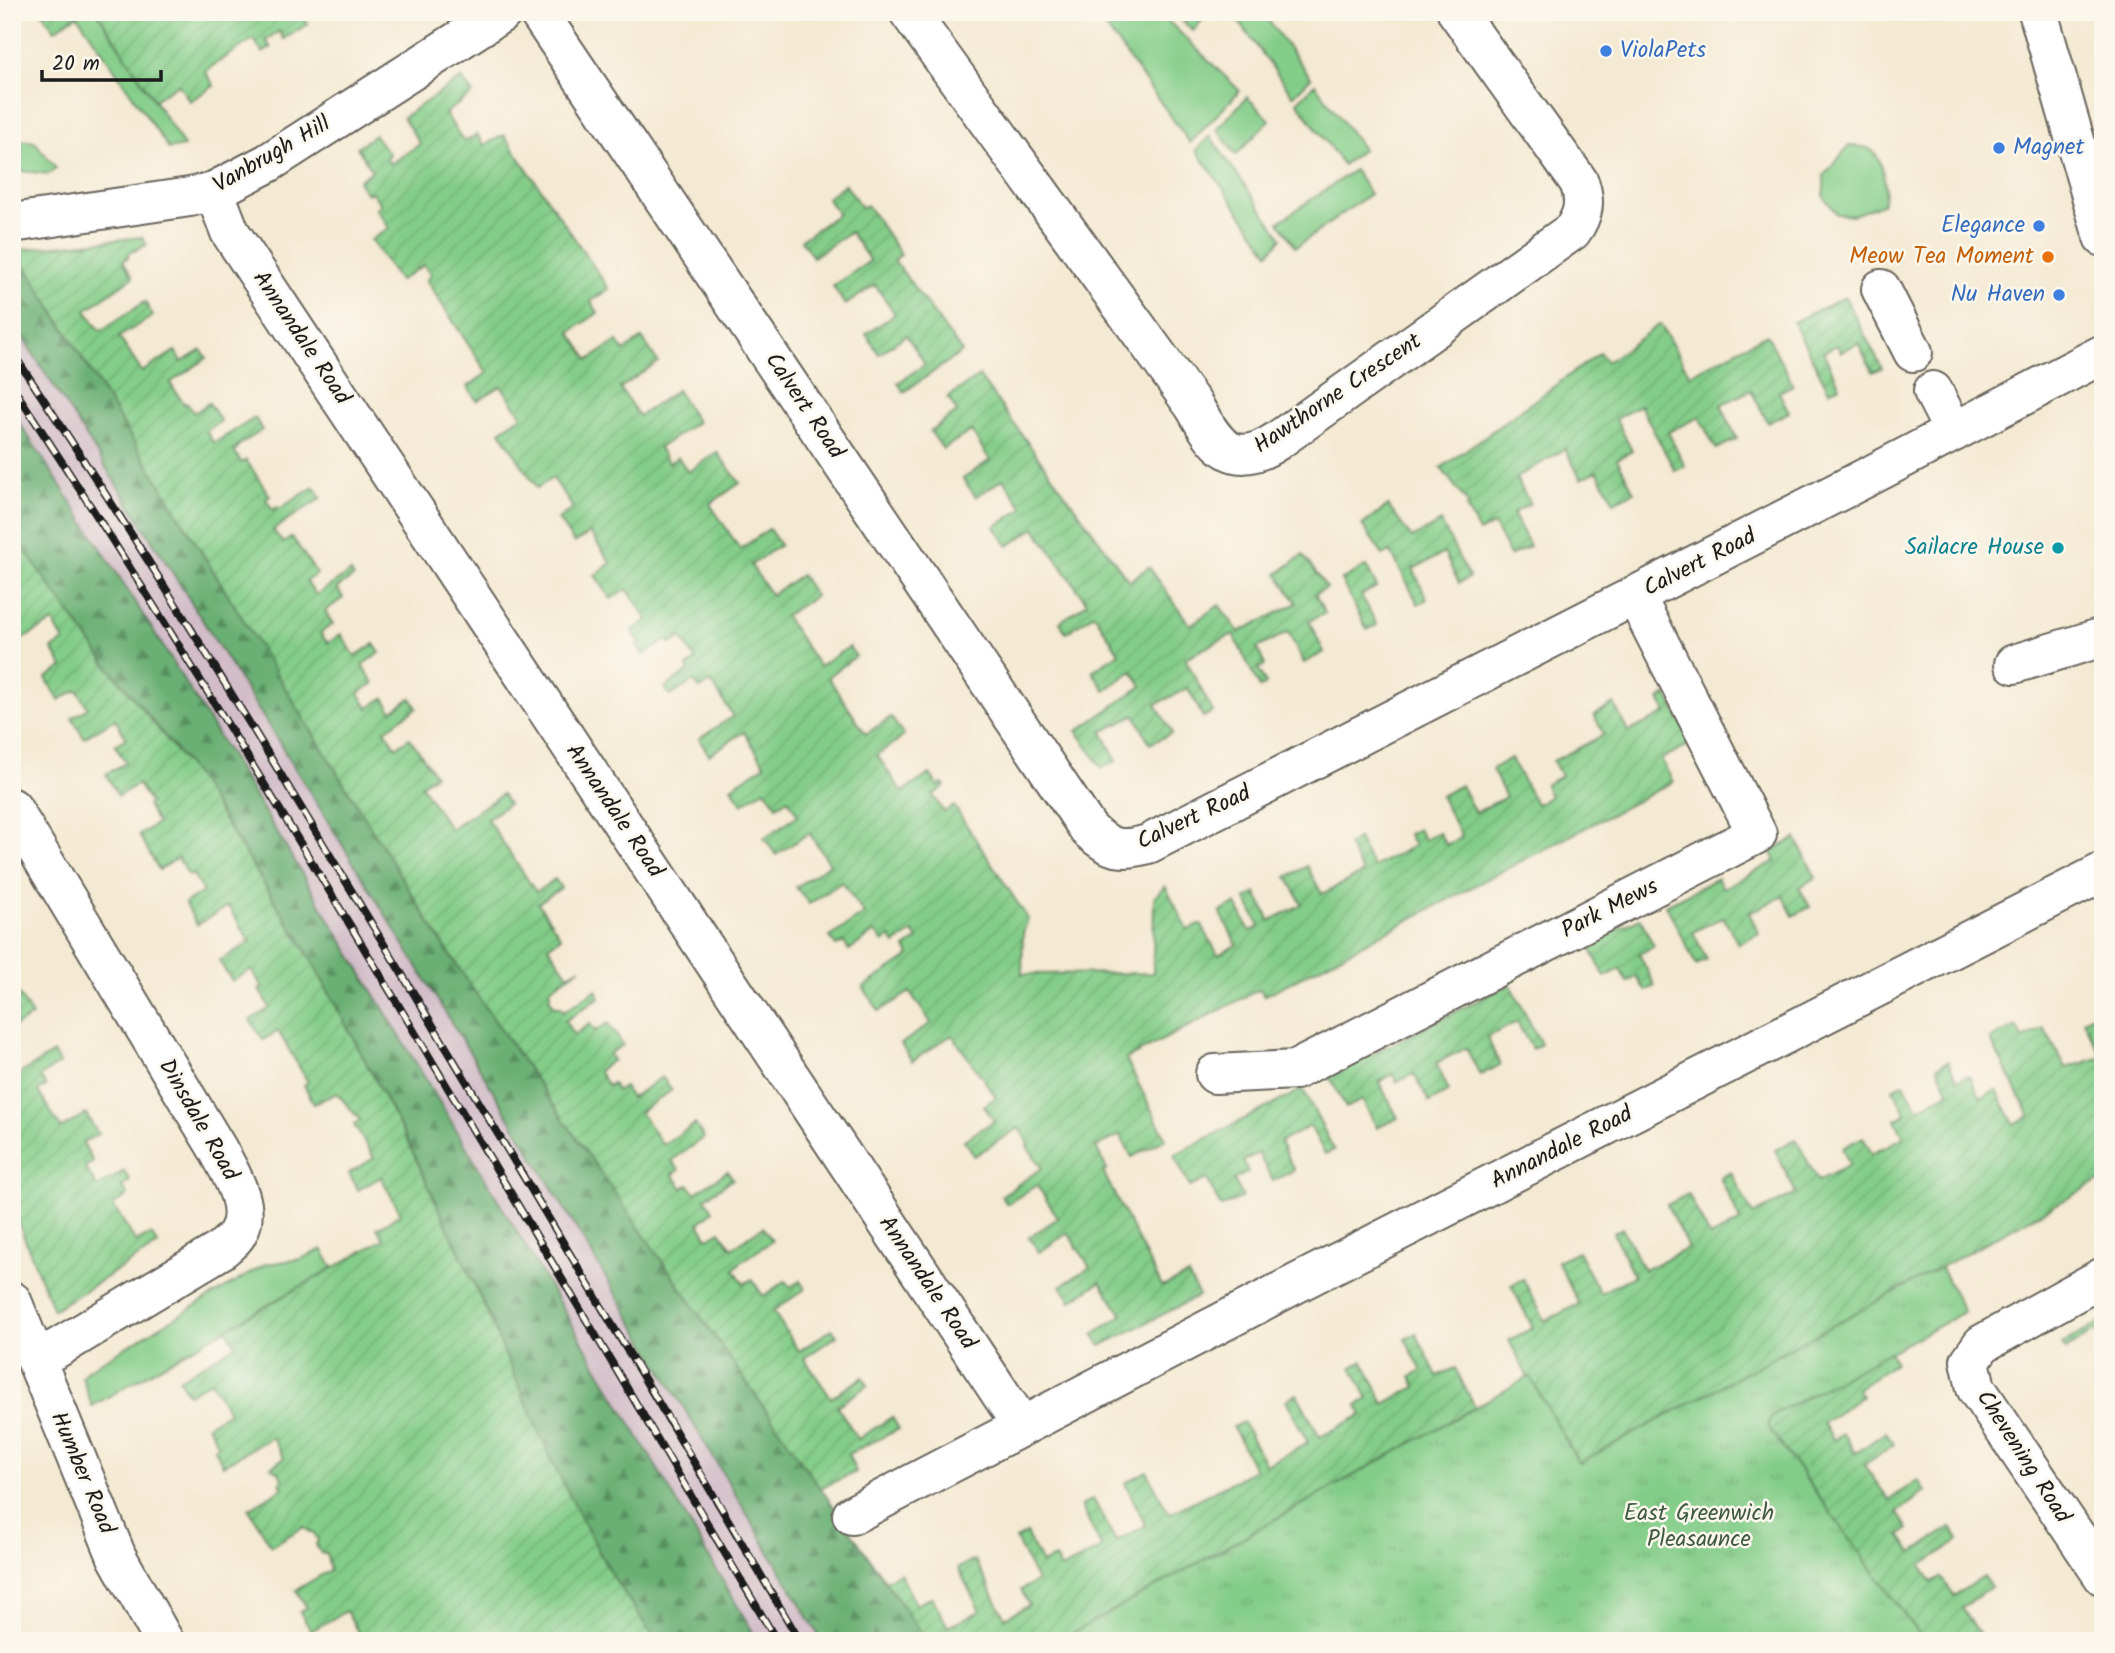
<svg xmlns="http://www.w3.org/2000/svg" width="2115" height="1653" viewBox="0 0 2115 1653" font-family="Kalam,sans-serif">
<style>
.railway{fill:#d2bdc8}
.grass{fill:#83cd89;stroke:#507452;stroke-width:2}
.forest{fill:url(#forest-firs);stroke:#436648;stroke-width:2}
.park{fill:url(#park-tufts);stroke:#507452;stroke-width:2}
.garden{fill:url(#garden-furrows);stroke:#507452;stroke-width:2}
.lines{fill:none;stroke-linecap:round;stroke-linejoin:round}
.minor-casing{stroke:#68645c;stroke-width:42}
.major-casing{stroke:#68645c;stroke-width:42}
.minor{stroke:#fff;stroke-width:38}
.major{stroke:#fff;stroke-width:38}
.rail-casing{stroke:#1c1c1c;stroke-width:8}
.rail{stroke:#fbf7ec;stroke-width:5;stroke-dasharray:16;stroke-linecap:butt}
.shop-dot{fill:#3f7fe0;stroke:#fbf7ec;stroke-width:2.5}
.food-dot{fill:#e8710a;stroke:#fbf7ec;stroke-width:2.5}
.culture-dot{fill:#0f9aa8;stroke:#fbf7ec;stroke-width:2.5}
.labels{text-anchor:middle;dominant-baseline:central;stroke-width:5;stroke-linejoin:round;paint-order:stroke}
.shop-label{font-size:23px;fill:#366cbe;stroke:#fbf7ec;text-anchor:start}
.street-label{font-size:23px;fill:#1c1c1c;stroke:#fbf7ec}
.food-label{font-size:23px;fill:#c56008;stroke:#fbf7ec;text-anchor:end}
.culture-label{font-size:23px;fill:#0d838f;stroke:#fbf7ec;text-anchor:end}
.park-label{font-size:23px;fill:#405a42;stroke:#fbf7ec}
</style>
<defs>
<pattern id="forest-firs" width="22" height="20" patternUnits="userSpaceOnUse" patternTransform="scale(1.75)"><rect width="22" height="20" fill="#6ab075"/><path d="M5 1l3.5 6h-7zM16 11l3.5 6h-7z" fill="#568e5f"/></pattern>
<pattern id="park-tufts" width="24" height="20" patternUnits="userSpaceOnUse" patternTransform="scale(1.75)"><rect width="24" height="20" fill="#83cd89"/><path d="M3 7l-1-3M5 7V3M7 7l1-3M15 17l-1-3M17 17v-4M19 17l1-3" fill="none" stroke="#71af76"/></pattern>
<pattern id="garden-furrows" width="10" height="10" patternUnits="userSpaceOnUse" patternTransform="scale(1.75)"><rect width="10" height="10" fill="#83cd89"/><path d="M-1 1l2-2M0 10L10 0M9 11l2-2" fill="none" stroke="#71af76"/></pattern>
</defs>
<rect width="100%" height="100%" fill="#fbf7ec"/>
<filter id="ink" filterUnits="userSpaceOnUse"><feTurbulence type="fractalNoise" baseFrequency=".0143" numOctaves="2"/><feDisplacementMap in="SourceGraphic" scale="14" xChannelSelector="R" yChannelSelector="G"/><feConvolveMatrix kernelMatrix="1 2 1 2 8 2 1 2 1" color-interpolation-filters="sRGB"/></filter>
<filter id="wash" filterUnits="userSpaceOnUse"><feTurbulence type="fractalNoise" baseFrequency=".00686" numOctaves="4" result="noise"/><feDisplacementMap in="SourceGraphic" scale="28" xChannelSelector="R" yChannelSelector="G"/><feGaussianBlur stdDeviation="1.57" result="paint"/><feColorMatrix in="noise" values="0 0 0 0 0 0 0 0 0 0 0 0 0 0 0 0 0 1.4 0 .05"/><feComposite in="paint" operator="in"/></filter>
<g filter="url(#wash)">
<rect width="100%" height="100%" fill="#f4e9d2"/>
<path class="railway" d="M 12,242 L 447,951 L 927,1641 L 656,1641 L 477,1290 L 388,1104 L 311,959 L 218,810 L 175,749 L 106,664 L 12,533 Z"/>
<path class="grass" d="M 82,12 L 97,12 L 184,146 L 169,149 L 77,15 Z
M 1095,12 L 1159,12 L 1240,91 L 1190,143 Z
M 1173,12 L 1209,12 L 1193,31 Z
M 1232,12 L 1262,12 L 1311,78 L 1293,96 Z
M 1315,84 L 1363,149 L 1343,165 L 1297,102 Z
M 1247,97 L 1270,120 L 1236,155 L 1217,129 Z
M 1210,136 L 1282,238 L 1269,253 L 1196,150 Z
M 18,140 L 35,142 L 56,168 L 49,174 L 12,170 L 12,153 Z
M 1849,146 C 1855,146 1862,146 1867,148 C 1883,153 1889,191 1882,204 L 1854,215 L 1837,214 L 1824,197 L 1824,175 Z
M 1354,170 L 1370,194 L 1296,247 L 1279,222 Z
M 322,1249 L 333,1268 L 92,1406 L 82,1377 L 87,1370 L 266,1264 L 301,1259 Z"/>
<path class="forest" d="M 12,250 L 16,250 L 447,951 L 927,1641 L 822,1641 C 560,1196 292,755 12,321 Z
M 12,412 C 139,602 257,799 375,995 C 504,1209 632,1424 758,1641 L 656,1641 L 608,1569 L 551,1460 L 477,1290 L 406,1138 L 311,959 L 218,810 L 175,749 L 106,664 L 12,533 Z"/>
<path class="park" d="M 1940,1266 L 1964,1312 L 1775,1414 L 1770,1419 L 1769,1428 L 1924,1641 L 1059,1641 L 1530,1376 L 1579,1463 Z"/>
<path class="garden" d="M 42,12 L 82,12 L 55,30 Z
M 97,12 L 300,12 L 308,24 L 284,39 L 279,31 L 266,40 L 271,48 L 263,53 L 253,39 L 205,71 L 214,86 L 190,101 L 178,84 L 154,100 Z
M 462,78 L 473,94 L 445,113 L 464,142 L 477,134 L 484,145 L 504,135 L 609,289 L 591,301 L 598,313 L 570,332 L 589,360 L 617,341 L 624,351 L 642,338 L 658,362 L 620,388 L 639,416 L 677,390 L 697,422 L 659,448 L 669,463 L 678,457 L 688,472 L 717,452 L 740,483 L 710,504 L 740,549 L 769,529 L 780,545 L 751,565 L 771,595 L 801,575 L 815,596 L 785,616 L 819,666 L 849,647 L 856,656 L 828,677 L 866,734 L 891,717 L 904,736 L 877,755 L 902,792 L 930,774 L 938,786 L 942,783 L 945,786 L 933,795 L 944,812 L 954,806 L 1028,919 L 1023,933 L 1022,974 L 1153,973 L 1154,898 L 1165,886 L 1188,930 L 1201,924 L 1218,955 L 1237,945 L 1220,912 L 1236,904 L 1250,931 L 1260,927 L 1246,899 L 1256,893 L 1270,921 L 1302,904 L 1287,877 L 1307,866 L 1322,894 L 1363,873 L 1348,845 L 1358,839 L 1373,867 L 1414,846 L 1408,834 L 1418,829 L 1424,840 L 1439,832 L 1446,845 L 1462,837 L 1440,796 L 1461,785 L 1475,813 L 1506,797 L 1492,769 L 1511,758 L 1536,804 L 1550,797 L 1545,785 L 1561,776 L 1553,761 L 1604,735 L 1594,715 L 1614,704 L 1628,732 L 1666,713 L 1660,699 L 1667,695 L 1692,743 L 1661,759 L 1673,782 L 1264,996 L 1260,989 L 1126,1059 L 1166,1139 L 1132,1157 L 1120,1135 L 1096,1147 L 1107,1170 L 1103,1172 L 1162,1287 L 1188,1275 L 1199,1296 L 1101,1346 L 1093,1334 L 1122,1315 L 1100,1282 L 1071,1301 L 1061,1286 L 1090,1267 L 1068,1233 L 1039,1252 L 1029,1237 L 1058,1218 L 1037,1185 L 1007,1204 L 1001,1196 L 1042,1168 L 1027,1146 L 1029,1144 L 1019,1128 L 974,1156 L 964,1140 L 994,1121 L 984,1106 L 996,1097 L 952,1035 L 912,1061 L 901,1044 L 931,1023 L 910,992 L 879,1011 L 863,987 L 910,956 L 905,948 L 918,939 L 913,932 L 895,944 L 890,937 L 883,942 L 875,932 L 849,950 L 844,942 L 836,946 L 830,937 L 864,914 L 842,882 L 809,904 L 796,887 L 830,864 L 809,833 L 776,855 L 764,838 L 798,815 L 788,799 L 777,806 L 765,789 L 742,804 L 731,787 L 765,765 L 744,732 L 709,755 L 699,739 L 733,716 L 711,682 L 700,689 L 694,681 L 670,696 L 665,688 L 689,671 L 687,667 L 696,660 L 681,637 L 671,644 L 667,640 L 643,655 L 637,646 L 640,643 L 632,631 L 648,620 L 627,589 L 611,599 L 595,575 L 611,563 L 590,533 L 574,543 L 558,519 L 573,508 L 553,478 L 537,488 L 500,431 L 522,416 L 501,386 L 477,401 L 467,387 L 487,373 L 426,280 L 431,276 L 424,265 L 399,281 L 371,240 L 389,228 L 376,208 L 381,205 L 372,192 L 367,194 L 358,181 L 372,171 L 357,147 L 375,135 L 390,155 L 386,158 L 390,164 L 420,144 L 403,117 Z
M 845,184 L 862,208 L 867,205 L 901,255 L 894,260 L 962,352 L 904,392 L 898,383 L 925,364 L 906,335 L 879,354 L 866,334 L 895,314 L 875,285 L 845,305 L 833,286 L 870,261 L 850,232 L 813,257 L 801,240 L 838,214 L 827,198 Z
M 142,237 L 147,245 L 129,253 L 128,257 L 123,261 L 133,277 L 86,310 L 100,331 L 145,302 L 153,316 L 119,337 L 142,372 L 175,351 L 182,362 L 201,350 L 207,358 L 170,383 L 184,404 L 187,403 L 194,413 L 209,403 L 221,421 L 206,431 L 214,443 L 255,418 L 262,430 L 238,446 L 238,448 L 234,451 L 242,463 L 246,460 L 270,496 L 266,499 L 273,510 L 277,507 L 279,509 L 314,487 L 321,498 L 273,530 L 283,543 L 292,537 L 317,574 L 306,581 L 316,595 L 351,572 L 354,577 L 337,588 L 343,598 L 325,611 L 333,624 L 320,633 L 328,643 L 341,634 L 355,656 L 374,644 L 380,653 L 362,665 L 374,683 L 359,693 L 368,708 L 384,698 L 392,711 L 411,698 L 417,708 L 385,730 L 396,747 L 410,738 L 435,775 L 421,785 L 450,829 L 502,794 L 508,804 L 487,819 L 536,892 L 555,879 L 561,888 L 538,903 L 561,937 L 548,946 L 568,975 L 581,968 L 550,989 L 551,993 L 549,998 L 555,1007 L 561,1007 L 564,1011 L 596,990 L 600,997 L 565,1021 L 574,1035 L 590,1024 L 595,1031 L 608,1023 L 623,1045 L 609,1054 L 613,1060 L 598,1071 L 608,1086 L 612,1083 L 617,1091 L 624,1087 L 631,1098 L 662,1077 L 672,1090 L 640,1112 L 663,1145 L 695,1124 L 704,1138 L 672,1160 L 679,1170 L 673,1174 L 682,1188 L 689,1185 L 695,1193 L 728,1171 L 733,1179 L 705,1198 L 713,1211 L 699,1223 L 708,1238 L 720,1231 L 732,1248 L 763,1227 L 772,1241 L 741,1262 L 734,1269 L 744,1284 L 752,1279 L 763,1296 L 785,1281 L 790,1287 L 800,1281 L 805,1289 L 773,1311 L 799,1351 L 832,1329 L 837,1336 L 804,1358 L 831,1398 L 863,1377 L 868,1385 L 837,1406 L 858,1439 L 892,1417 L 899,1429 L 848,1454 L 856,1472 L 820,1488 L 475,992 L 431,925 L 16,250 Z
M 1845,297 L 1882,368 L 1873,372 L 1858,343 L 1841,352 L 1837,345 L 1823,352 L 1840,386 L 1829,391 L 1793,322 Z
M 1660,324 L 1690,375 L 1767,334 L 1793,385 L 1779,392 L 1789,412 L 1768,423 L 1751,390 L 1721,405 L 1737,439 L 1716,449 L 1699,417 L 1668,432 L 1685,466 L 1675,471 L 1640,405 L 1616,419 L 1632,451 L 1617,459 L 1634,492 L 1614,502 L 1597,471 L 1581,479 L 1565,449 L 1516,478 L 1530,504 L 1513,513 L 1530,546 L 1510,556 L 1494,525 L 1479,532 L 1466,507 L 1469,505 L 1441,468 L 1600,353 L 1607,362 Z
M 979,376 L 1129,581 L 1149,567 L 1190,625 L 1219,605 L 1239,632 L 1297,603 L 1277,574 L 1303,555 L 1327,588 L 1315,594 L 1325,613 L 1309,621 L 1324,652 L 1304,663 L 1288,632 L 1257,648 L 1265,665 L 1258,669 L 1266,684 L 1260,688 L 1233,634 L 1185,658 L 1213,712 L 1203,717 L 1188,688 L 1156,704 L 1172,733 L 1150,744 L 1135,715 L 1102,732 L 1117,761 L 1102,768 L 1077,731 L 1142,686 L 1132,671 L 1105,690 L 1092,671 L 1119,653 L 1094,614 L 1066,633 L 1060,622 L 1087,603 L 1035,528 L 1008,546 L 995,527 L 1023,508 L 1003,479 L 976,497 L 963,479 L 990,460 L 971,431 L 943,449 L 930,431 L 957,412 L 948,397 Z
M 1388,506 L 1412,538 L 1441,522 L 1469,577 L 1459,583 L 1444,553 L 1413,569 L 1427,599 L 1418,604 L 1391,552 L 1383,555 L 1362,525 Z
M 12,533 L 106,664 L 196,776 L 311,959 L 406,1138 L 477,1290 L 551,1460 L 608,1569 L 656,1641 L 363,1641 L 346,1611 L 311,1631 L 300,1612 L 307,1608 L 296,1590 L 330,1570 L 326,1553 L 320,1552 L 316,1545 L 318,1540 L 314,1533 L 308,1531 L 304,1527 L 271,1546 L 249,1509 L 283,1488 L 280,1483 L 282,1478 L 277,1471 L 271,1467 L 284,1458 L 272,1437 L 223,1465 L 214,1448 L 219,1445 L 207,1425 L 229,1412 L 211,1381 L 188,1394 L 179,1379 L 236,1345 L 226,1329 L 384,1239 L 377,1228 L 401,1214 L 381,1177 L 358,1190 L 349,1173 L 374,1158 L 354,1125 L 360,1120 L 337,1093 L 314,1104 L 304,1085 L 308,1082 L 278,1031 L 263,1040 L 250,1020 L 270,1008 L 259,990 L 263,988 L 251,970 L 232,981 L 219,961 L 250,942 L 228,906 L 197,925 L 185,903 L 203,892 L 193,874 L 189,876 L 178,858 L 159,870 L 139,835 L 157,823 L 147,805 L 150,803 L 138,784 L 118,796 L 106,774 L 126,763 L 115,745 L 126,738 L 115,719 L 84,738 L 72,718 L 88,708 L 77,690 L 59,700 L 46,678 L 63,667 L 52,649 L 64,641 L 53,622 L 21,640 L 12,624 Z
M 1366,566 L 1377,587 L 1361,595 L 1377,625 L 1367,630 L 1341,580 Z
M 1796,838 L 1816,878 L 1799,887 L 1810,907 L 1793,916 L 1783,896 L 1749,913 L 1759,933 L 1738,944 L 1723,917 L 1693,932 L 1707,960 L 1696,965 L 1666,905 L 1717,878 L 1723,888 L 1776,861 L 1771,851 Z
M 1640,918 L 1654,946 L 1639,954 L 1655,986 L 1645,991 L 1637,977 L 1627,982 L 1620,969 L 1605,977 L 1588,944 Z
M 1510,984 L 1541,1044 L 1532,1049 L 1517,1022 L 1487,1037 L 1500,1065 L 1480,1075 L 1466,1048 L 1436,1063 L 1449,1091 L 1429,1102 L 1414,1074 L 1397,1082 L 1393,1074 L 1379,1082 L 1398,1118 L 1377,1128 L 1362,1100 L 1346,1108 L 1329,1076 Z
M 19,995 L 32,1016 L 12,1028 L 12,999 Z
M 2103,1010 L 2103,1179 L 1579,1463 L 1530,1377 L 1528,1378 L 1509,1340 L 1533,1328 L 1511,1285 L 1523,1279 L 1545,1321 L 1579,1304 L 1557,1261 L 1578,1251 L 1600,1293 L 1634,1276 L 1613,1233 L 1622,1228 L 1644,1270 L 1688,1248 L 1667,1205 L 1688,1194 L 1710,1237 L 1741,1221 L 1720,1178 L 1731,1172 L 1753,1215 L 1796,1193 L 1775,1150 L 1796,1139 L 1818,1181 L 1850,1165 L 1842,1148 L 1863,1137 L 1872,1154 L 1904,1137 L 1895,1120 L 1906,1114 L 1893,1089 L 1904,1083 L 1918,1109 L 1949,1092 L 1937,1067 L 1948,1061 L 1957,1080 L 1969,1075 L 1981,1098 L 1996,1090 L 2014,1124 L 2030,1116 L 1990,1039 L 2016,1026 L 2023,1039 L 2044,1028 L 2066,1068 L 2102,1057 L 2083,1020 Z
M 53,1053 L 60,1064 L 40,1076 L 46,1086 L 38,1091 L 61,1128 L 86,1114 L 98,1134 L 83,1143 L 93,1162 L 85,1167 L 97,1187 L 124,1171 L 130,1181 L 122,1186 L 128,1195 L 113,1205 L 136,1242 L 151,1234 L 158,1245 L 53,1310 L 12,1207 L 12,1070 L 16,1076 Z
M 1303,1089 L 1334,1150 L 1325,1154 L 1310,1126 L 1280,1142 L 1294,1170 L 1273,1181 L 1258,1153 L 1243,1161 L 1248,1172 L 1234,1180 L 1243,1197 L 1221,1207 L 1207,1179 L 1190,1187 L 1174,1155 Z
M 2103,1321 L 2103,1341 L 2095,1330 L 2066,1350 L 2062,1344 Z
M 1416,1333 L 1437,1376 L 1455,1368 L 1475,1407 L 1059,1641 L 927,1641 L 885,1581 L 900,1573 L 916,1605 L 932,1597 L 948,1627 L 980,1611 L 958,1568 L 975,1560 L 1005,1618 L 1029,1605 L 1021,1590 L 1037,1581 L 1016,1539 L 1026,1533 L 1042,1564 L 1055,1558 L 1061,1569 L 1102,1548 L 1081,1506 L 1093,1499 L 1116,1541 L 1146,1526 L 1125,1483 L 1147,1471 L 1169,1514 L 1255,1470 L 1233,1427 L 1243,1422 L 1266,1465 L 1308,1443 L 1286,1400 L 1297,1394 L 1320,1437 L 1362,1415 L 1357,1405 L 1368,1399 L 1352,1367 L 1363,1361 L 1384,1404 L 1416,1387 L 1411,1376 L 1422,1371 L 1405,1339 Z
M 1889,1352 L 1895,1363 L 1857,1389 L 1862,1396 L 1823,1423 L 1834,1440 L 1843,1434 L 1856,1453 L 1886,1432 L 1894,1444 L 1864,1465 L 1889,1500 L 1918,1480 L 1926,1492 L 1897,1512 L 1908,1529 L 1900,1535 L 1912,1553 L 1951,1527 L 1959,1540 L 1921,1566 L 1932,1582 L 1941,1577 L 1954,1596 L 1984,1576 L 1991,1587 L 1962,1608 L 1984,1641 L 1924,1641 L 1769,1428 L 1770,1419 L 1775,1414 Z"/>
</g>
<g filter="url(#ink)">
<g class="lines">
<g class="minor-casing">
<path id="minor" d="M 538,12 L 1089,830 C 1110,849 1120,852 1148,844 L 1877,472 L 2103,354
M 909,12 L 1194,406 C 1216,445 1232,471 1277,441 L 1572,231 C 1584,215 1586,201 1579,182 L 1457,12
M 214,191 L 230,232 L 1022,1426
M 12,223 L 190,197 L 214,191 L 268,163 L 503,12
M 1881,289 L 1913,352
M 1933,391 L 1954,432
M 2014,664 L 2103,637
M 12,808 L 217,1148 C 229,1171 254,1208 237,1234 C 234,1240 226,1245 221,1250 L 56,1349 L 35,1357
M 1215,1074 L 1295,1070 L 1757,834 L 1635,595
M 2103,1277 L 1982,1344 L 1970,1361 L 1976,1388 L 2103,1576
M 12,1301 L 117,1557 L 164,1641
M 852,1515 L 1305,1279 L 2103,872"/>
</g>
<g class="major-casing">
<path id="major" d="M 2038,12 L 2103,237"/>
</g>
<use href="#minor" class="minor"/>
<use href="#major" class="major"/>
<g class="rail-casing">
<path id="rail" d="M 12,352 C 152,560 281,774 411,989 C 541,1206 672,1423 800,1641
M 12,386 C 147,589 273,798 399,1006 C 525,1217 652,1429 777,1641"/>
</g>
<use href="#rail" class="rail"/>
</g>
</g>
<g class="shop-dot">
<circle cx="1606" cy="51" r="7"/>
<circle cx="1999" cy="148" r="7"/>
<circle cx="2039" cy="226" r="7"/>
<circle cx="2059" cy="295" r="7"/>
</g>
<circle class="food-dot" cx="2048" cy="257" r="7"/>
<circle class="culture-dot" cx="2058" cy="548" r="7"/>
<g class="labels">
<g class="shop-label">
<text x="1620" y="51">ViolaPets</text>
<text x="2013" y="148">Magnet</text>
<text x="2025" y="226" text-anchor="end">Elegance</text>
<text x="2045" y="295" text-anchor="end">Nu Haven</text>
</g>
<g class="street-label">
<text transform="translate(272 155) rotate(-30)">Vanbrugh Hill</text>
<text transform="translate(301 338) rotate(56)">Annandale Road</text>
<text transform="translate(1338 394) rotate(-34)">Hawthorne Crescent</text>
<text transform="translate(804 406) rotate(56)">Calvert Road</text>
<text transform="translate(1700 563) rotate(-27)">Calvert Road</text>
<text transform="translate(614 811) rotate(56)">Annandale Road</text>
<text transform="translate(1194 818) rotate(-25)">Calvert Road</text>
<text transform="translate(1610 909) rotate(-27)">Park Mews</text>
<text transform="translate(198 1120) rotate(60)">Dinsdale Road</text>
<text transform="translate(1562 1148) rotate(-27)">Annandale Road</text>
<text transform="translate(927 1283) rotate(56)">Annandale Road</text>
<text transform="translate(2023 1457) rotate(57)">Chevening Road</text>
<text transform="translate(82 1473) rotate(67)">Humber Road</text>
</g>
<g class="food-label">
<text x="2034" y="257">Meow Tea Moment</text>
</g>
<g class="culture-label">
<text x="2044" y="548">Sailacre House</text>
</g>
<g class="park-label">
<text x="1699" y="1514">East Greenwich<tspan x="1699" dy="26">Pleasaunce</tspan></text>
</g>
</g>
<rect width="2115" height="1653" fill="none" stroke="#fbf7ec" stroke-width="42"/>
<path d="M42 70v10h119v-10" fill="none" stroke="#1c1c1c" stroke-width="3.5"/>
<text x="52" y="70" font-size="21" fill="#1c1c1c" stroke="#fbf7ec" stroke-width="5" paint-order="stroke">20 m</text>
</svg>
